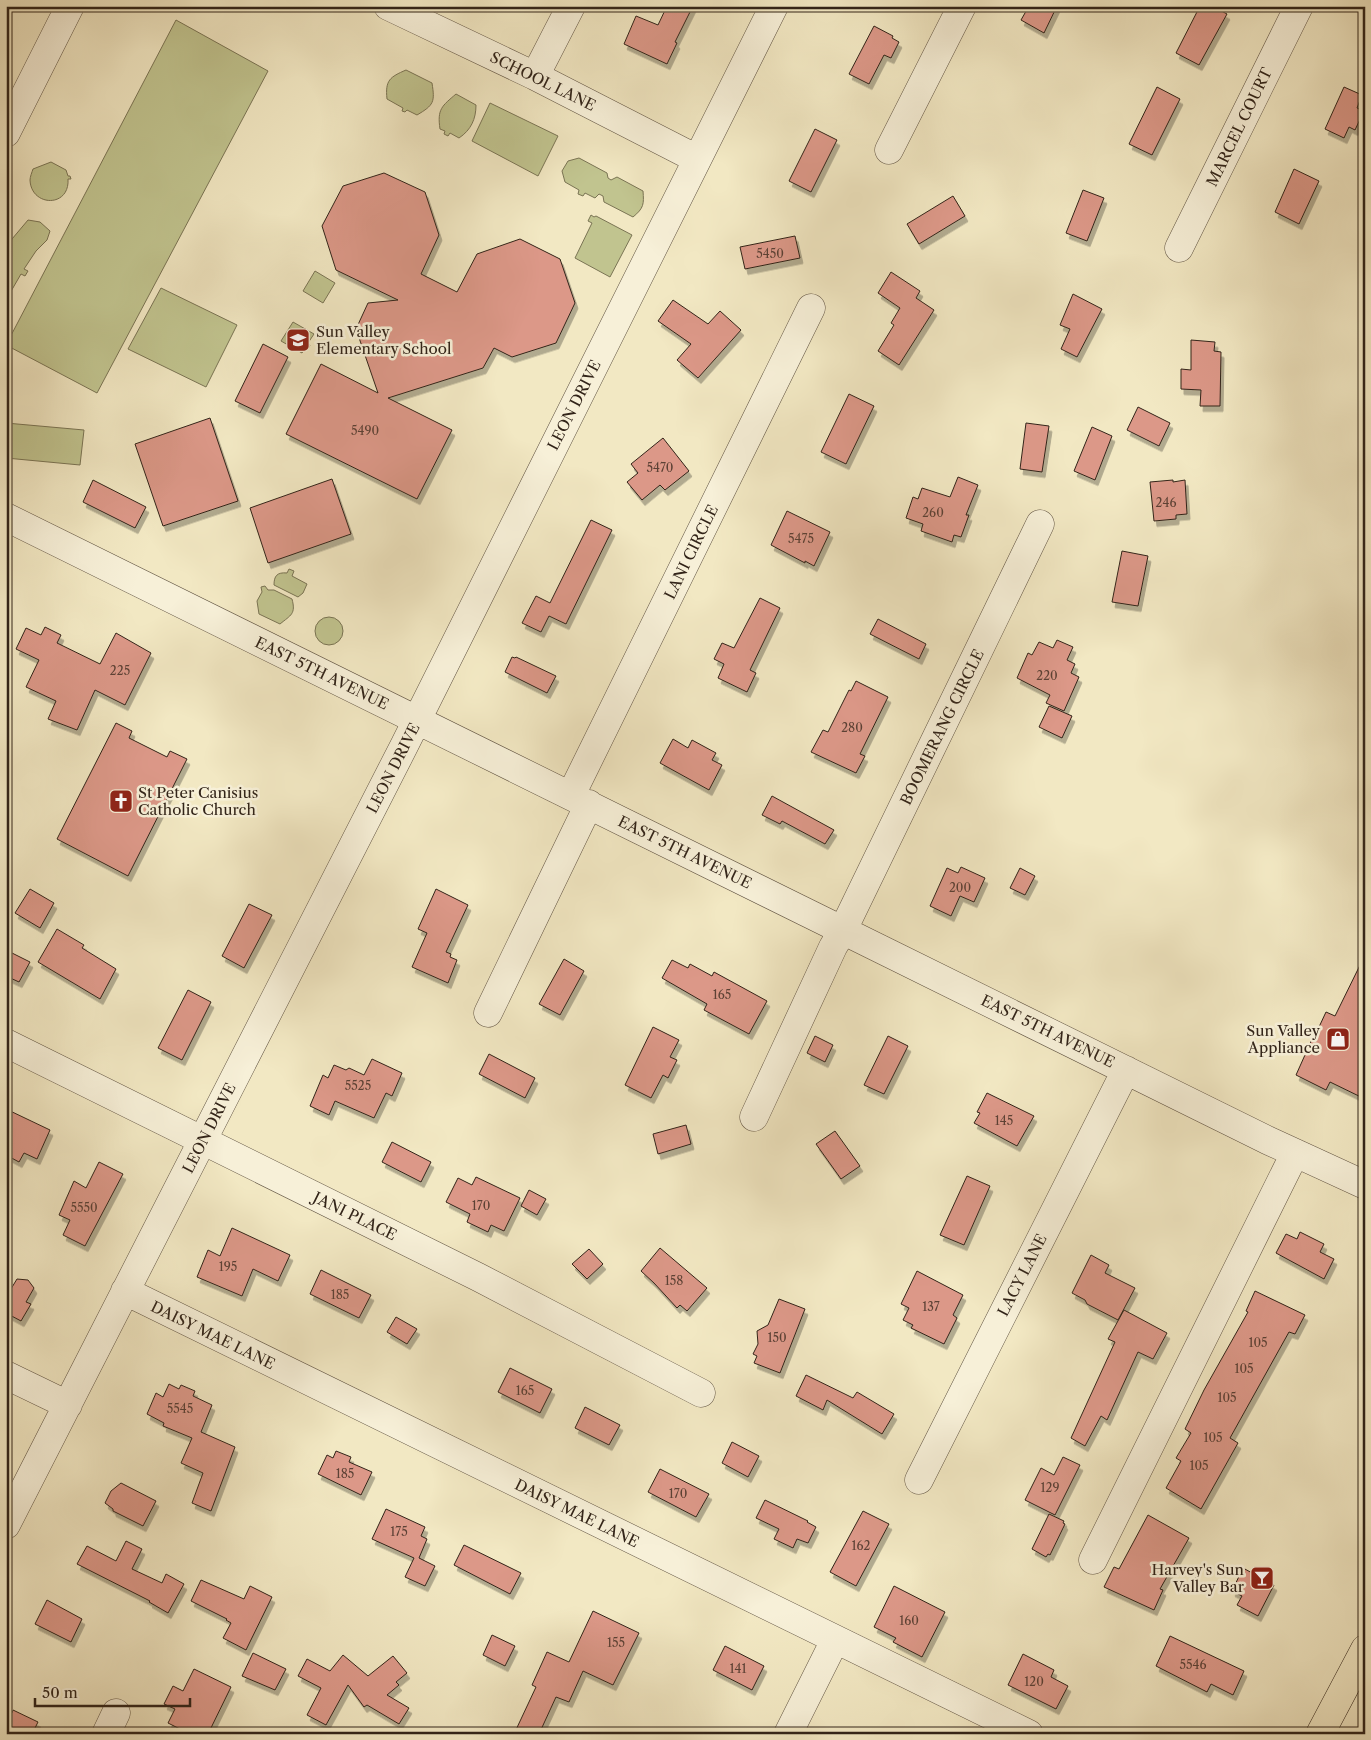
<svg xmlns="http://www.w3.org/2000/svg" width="1371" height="1740" viewBox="0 0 1371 1740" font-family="'Libre Caslon Text',serif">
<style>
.green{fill:#c1c48f;stroke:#7a7454}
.building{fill:#dc9888;stroke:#322419;filter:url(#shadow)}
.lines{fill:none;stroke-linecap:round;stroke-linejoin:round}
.minor-casing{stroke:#625544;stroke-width:29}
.major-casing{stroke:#322419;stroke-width:29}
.minor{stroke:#f7f0d8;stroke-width:28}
.major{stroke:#f2e8c3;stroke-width:28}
.labels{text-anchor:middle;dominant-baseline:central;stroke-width:5;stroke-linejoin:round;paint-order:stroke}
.number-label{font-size:12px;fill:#5c4135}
.street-label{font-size:15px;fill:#322419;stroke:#f7f0d8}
.poi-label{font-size:15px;fill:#322419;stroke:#f7f0d8;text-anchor:start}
</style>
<defs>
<filter id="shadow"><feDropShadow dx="3" dy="5.5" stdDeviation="0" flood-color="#0004"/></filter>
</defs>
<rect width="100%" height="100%" fill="#f2e8c3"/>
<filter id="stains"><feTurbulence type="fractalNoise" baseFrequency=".004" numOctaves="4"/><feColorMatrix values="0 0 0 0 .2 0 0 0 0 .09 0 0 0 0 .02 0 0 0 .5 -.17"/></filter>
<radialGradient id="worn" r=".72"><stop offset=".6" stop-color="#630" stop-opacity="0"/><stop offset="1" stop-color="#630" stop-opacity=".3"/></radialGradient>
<path class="green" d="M 176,20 L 268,71 L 97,393 L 6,345 Z
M 406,70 L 432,83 C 435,102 434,105 417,115 L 407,110 L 405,112 L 402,111 L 403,108 L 387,99 C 385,80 390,77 406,70 Z
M 456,94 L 476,105 C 476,119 471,130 459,138 L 450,133 L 448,136 L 444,134 L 445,131 L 440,129 C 437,109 442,106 456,94 Z
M 490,103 L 558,136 L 538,176 L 472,141 Z
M 579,158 L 607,173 L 608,178 L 611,180 L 617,177 L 643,191 C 644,204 644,208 633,217 L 604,202 L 603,196 L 599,194 L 595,198 L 585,193 L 583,196 L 578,194 L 579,190 L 565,182 L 562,171 L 568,161 Z
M 51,162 L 66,170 L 68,176 L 70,176 L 71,179 L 68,179 C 70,208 31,207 30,180 C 30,177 32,172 33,169 Z
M 591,215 L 594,217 L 596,216 L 632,235 L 610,277 L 575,258 L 592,223 L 588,221 Z
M 28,220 L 40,222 L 50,231 L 47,240 L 36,251 L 24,269 L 28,271 L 25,276 L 21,274 L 10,293 L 6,294 L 6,264 L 10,260 L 7,248 L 12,239 Z
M 315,271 L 335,283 L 323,303 L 303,291 Z
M 161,288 L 237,325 L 206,387 L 128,349 Z
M 293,322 L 314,334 L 308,343 L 310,345 L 308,349 L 305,348 L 302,353 L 281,341 Z
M 6,423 L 84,430 L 80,465 L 6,458 Z
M 289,569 L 294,571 L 292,576 L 307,584 L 303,593 L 298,597 L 274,585 C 274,576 277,572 287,573 Z
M 265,586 L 268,590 L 274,590 L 292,599 C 296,614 291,615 280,624 L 259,614 L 257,601 L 262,592 L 261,587 Z
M315 631a14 14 0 1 1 28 0a14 14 0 1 1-28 0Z"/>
<path class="building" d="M 667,6 L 693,6 L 675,42 L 677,43 L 667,64 L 624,44 L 636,16 L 658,25 Z
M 1029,6 L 1057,6 L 1044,33 L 1021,20 Z
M 1200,6 L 1212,6 L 1227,14 L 1199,65 L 1176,53 Z
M 874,26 L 893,36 L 892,38 L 899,42 L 891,58 L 884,55 L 869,84 L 849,74 Z
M 1157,87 L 1180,99 L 1152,155 L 1129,144 Z
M 1344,87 L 1362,95 L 1357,108 L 1364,111 L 1355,130 L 1349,127 L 1344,138 L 1325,129 Z
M 815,129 L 837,140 L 811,192 L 789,181 Z
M 1294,169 L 1319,181 L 1299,224 L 1275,212 Z
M 384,173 L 425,192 L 439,235 L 421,274 L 457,292 L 477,254 L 520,239 L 560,259 L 575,303 L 556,343 L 512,357 L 494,348 L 483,368 L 388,398 L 452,430 L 417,499 L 286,434 L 321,364 L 378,393 L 356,329 L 368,303 L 398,300 L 336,270 L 322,226 L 343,186 Z
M 1083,190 L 1104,198 L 1087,241 L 1066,233 Z
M 953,196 L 965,216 L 919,244 L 907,224 Z
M 795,236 L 800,258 L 745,269 L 740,247 Z
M 891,272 L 920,291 L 916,298 L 934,310 L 899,365 L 878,351 L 894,325 L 891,323 L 900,308 L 878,293 Z
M 1073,294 L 1102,309 L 1077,357 L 1061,349 L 1070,329 L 1060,325 Z
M 673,300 L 708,324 L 720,311 L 741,330 L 698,378 L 677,360 L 691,344 L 658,321 Z
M 1191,340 L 1215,342 L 1214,351 L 1221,352 L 1220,406 L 1200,406 L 1201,390 L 1181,389 L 1181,369 L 1191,370 Z
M 263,344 L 288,357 L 260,413 L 235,401 Z
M 849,394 L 874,406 L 846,464 L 821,452 Z
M 1138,407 L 1170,423 L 1159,446 L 1127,430 Z
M 210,418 L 238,501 L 163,526 L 135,444 Z
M 1026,423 L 1049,426 L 1042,472 L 1020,469 Z
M 1092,427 L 1112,436 L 1095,480 L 1074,471 Z
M 663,438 L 689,471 L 665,490 L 660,485 L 642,500 L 627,482 L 638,473 L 631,464 Z
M 958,477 L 978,485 L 966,515 L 969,515 L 961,537 L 954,535 L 952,542 L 921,531 L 923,524 L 906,518 L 913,497 L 918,499 L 922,488 L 950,497 Z
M 332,479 L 351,534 L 268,563 L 250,508 Z
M 93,480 L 146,507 L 135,528 L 83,502 Z
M 1173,480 L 1173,482 L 1185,480 L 1187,514 L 1176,515 L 1176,519 L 1154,521 L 1150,482 Z
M 787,511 L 830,532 L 814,566 L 805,561 L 805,563 L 771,545 Z
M 591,520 L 612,530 L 566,624 L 549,616 L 541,632 L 522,623 L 536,596 L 550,603 Z
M 1122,551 L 1148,556 L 1138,606 L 1112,602 Z
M 760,598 L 780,608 L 750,670 L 756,673 L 747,692 L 718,678 L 724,664 L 714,659 L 722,643 L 734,648 Z
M 878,619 L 926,644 L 919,659 L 870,634 Z
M 45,627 L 61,635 L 57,643 L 100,664 L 116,633 L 151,653 L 125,705 L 95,690 L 77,730 L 48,719 L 56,701 L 26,687 L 39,660 L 16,649 L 26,628 L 41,635 Z
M 1057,640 L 1073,647 L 1067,660 L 1075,664 L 1071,673 L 1079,677 L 1064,711 L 1046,703 L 1050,695 L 1017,678 L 1028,653 L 1032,655 L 1039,642 L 1053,648 Z
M 512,657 L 515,658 L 516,657 L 556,676 L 547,693 L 505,672 Z
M 856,681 L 888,697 L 860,754 L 865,756 L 856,773 L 811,752 L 823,730 L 828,732 L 849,690 L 851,691 Z
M 1049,706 L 1072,716 L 1062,738 L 1039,727 Z
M 116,723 L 132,731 L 129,738 L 167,757 L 170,751 L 187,759 L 128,876 L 57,839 Z
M 673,739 L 688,748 L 692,740 L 716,753 L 712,760 L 722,765 L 709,790 L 660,763 Z
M 772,796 L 834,830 L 825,844 L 782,821 L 780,824 L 762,815 Z
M 961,867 L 985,878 L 974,902 L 960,896 L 951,916 L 930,906 L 947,868 L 958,873 Z
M 1020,868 L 1035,876 L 1025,895 L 1010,888 Z
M 30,889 L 54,903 L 40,928 L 15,913 Z
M 436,889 L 468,905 L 446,952 L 451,954 L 450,957 L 457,960 L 448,983 L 412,967 L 427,933 L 418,929 Z
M 249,904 L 272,915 L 244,968 L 222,956 Z
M 57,929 L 84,945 L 82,948 L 116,969 L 100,999 L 38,962 Z
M 6,950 L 30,962 L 19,982 L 6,976 Z
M 1365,955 L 1365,1099 L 1330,1082 L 1326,1090 L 1296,1075 L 1318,1026 L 1319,1027 L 1326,1012 L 1335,1016 Z
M 564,959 L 584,971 L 560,1015 L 539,1004 Z
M 672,960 L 688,968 L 690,964 L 712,976 L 714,972 L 767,1001 L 749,1034 L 704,1010 L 707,1004 L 662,978 Z
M 188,990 L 211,1002 L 182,1060 L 158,1048 Z
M 653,1027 L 679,1040 L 670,1057 L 677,1060 L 668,1078 L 663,1075 L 651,1098 L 625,1085 Z
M 815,1036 L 833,1045 L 825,1062 L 807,1053 Z
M 888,1036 L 908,1046 L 884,1094 L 864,1085 Z
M 489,1054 L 535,1078 L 525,1098 L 479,1074 Z
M 372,1059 L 402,1073 L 392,1096 L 386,1093 L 374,1118 L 335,1101 L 329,1115 L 310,1106 L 323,1075 L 328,1078 L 334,1065 L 346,1070 L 349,1068 L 364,1075 Z
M 987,1093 L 1034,1116 L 1017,1146 L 974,1123 L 980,1113 L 977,1112 Z
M 6,1109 L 50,1130 L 37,1159 L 24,1153 L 19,1162 L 6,1155 Z
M 686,1125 L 691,1144 L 658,1154 L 653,1134 Z
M 835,1131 L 860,1166 L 841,1179 L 816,1144 Z
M 392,1142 L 431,1162 L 421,1182 L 382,1162 Z
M 99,1162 L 123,1174 L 85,1246 L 63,1235 L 70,1220 L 59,1215 L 74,1181 L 86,1188 Z
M 967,1176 L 990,1186 L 964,1245 L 940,1235 Z
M 476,1177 L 520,1198 L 504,1231 L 491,1225 L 488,1232 L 467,1222 L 470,1214 L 446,1202 L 458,1178 L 472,1185 Z
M 529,1190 L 546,1199 L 537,1215 L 521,1206 Z
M 232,1228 L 290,1255 L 278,1281 L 253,1269 L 242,1296 L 197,1277 L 208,1250 L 220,1256 Z
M 1300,1232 L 1324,1244 L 1320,1252 L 1334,1259 L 1324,1279 L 1276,1253 L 1286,1234 L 1297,1239 Z
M 660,1248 L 707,1288 L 687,1311 L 680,1305 L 677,1308 L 654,1283 L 641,1271 Z
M 589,1249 L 603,1264 L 587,1279 L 572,1264 Z
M 1091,1255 L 1109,1265 L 1105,1273 L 1135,1288 L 1118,1320 L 1087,1304 L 1085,1300 L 1072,1293 Z
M 321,1270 L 371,1295 L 359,1318 L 310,1294 Z
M 917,1271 L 963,1295 L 953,1315 L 957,1318 L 944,1344 L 911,1328 L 913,1325 L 903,1320 L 909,1308 L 901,1304 Z
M 17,1279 L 28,1280 L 34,1288 L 26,1302 L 31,1304 L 21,1321 L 6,1313 L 6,1297 Z
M 1255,1291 L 1305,1315 L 1295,1334 L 1289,1332 L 1230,1438 L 1238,1443 L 1201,1509 L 1166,1488 L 1181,1461 L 1176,1458 L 1191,1433 L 1185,1429 L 1204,1390 L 1248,1312 L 1246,1311 Z
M 779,1299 L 805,1309 L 780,1373 L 754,1363 L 757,1356 L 753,1354 L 758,1344 L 757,1331 L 768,1325 Z
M 1124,1310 L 1167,1333 L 1153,1359 L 1138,1352 L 1107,1420 L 1101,1416 L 1085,1446 L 1071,1438 L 1115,1342 L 1108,1339 Z
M 396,1317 L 417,1329 L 407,1344 L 387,1332 Z
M 510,1368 L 552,1389 L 540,1413 L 498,1392 Z
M 806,1375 L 853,1398 L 857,1392 L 894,1414 L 882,1434 L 827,1400 L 823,1410 L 796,1396 Z
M 169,1384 L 179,1389 L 181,1385 L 195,1391 L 193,1396 L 212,1405 L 201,1432 L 235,1447 L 211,1511 L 192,1503 L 203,1473 L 181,1463 L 192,1438 L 163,1426 L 164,1423 L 147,1414 L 156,1393 L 163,1397 Z
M 585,1407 L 620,1425 L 609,1445 L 575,1428 Z
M 732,1442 L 759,1456 L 748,1477 L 722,1463 Z
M 336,1451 L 351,1457 L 349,1462 L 372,1472 L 361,1495 L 318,1474 L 327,1455 L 333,1458 Z
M 1063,1457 L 1080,1465 L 1055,1515 L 1025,1500 L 1041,1468 L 1054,1475 Z
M 660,1469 L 709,1494 L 696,1517 L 648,1492 Z
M 121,1483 L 156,1501 L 143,1526 L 113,1511 L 113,1509 L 105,1503 L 111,1491 Z
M 765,1500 L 808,1521 L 807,1522 L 816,1527 L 808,1543 L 797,1539 L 793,1548 L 774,1539 L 779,1529 L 756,1518 Z
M 386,1509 L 425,1527 L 421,1536 L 427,1539 L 419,1558 L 435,1566 L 425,1586 L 405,1577 L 414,1558 L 372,1539 Z
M 863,1511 L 889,1524 L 856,1586 L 830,1572 Z
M 1049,1514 L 1064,1521 L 1063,1523 L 1065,1524 L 1050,1555 L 1048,1554 L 1046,1557 L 1032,1549 Z
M 1148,1515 L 1189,1538 L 1160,1589 L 1163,1590 L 1154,1610 L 1104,1587 L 1114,1567 L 1119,1569 Z
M 126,1541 L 142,1549 L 132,1569 L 162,1583 L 166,1574 L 184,1584 L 168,1613 L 149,1602 L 150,1601 L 77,1564 L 87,1546 L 116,1561 Z
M 464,1545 L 521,1573 L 510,1594 L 454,1565 Z
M 1243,1568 L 1274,1585 L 1258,1616 L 1237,1605 L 1242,1596 L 1232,1591 Z
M 201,1580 L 244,1599 L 250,1586 L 272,1597 L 246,1650 L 223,1638 L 231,1623 L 226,1620 L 227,1619 L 191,1601 Z
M 894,1586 L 945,1612 L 922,1657 L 893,1642 L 896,1638 L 874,1627 Z
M 47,1600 L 82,1619 L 71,1642 L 35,1624 Z
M 593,1611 L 639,1633 L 613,1685 L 583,1671 L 569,1702 L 556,1697 L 539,1734 L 514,1734 L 536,1687 L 532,1685 L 547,1652 L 569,1662 Z
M 492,1635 L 515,1646 L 505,1666 L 483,1655 Z
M 1170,1636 L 1244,1671 L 1233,1695 L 1211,1684 L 1207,1692 L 1156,1666 Z
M 725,1646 L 764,1666 L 752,1690 L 713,1670 Z
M 253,1653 L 286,1669 L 275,1690 L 242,1676 Z
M 1023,1654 L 1054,1670 L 1051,1677 L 1068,1686 L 1056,1709 L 1008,1685 Z
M 343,1655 L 368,1676 L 393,1656 L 407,1673 L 396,1682 L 399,1685 L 387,1695 L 409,1708 L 399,1724 L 367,1705 L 364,1707 L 348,1685 L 326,1725 L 307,1715 L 321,1688 L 298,1676 L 307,1659 L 330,1671 Z
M 194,1669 L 231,1687 L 208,1734 L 190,1734 L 168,1723 L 175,1709 L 164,1704 L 173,1686 L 183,1691 Z
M 6,1710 L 12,1713 L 13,1710 L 38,1722 L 32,1734 L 6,1734 Z"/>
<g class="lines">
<g class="minor-casing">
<path id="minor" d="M 388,6 L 535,76 L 697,159
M 535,76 L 571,6
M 6,133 L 70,6
M 889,150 L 962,6
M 1179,248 L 1299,6
M 6,517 L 1267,1140 L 1365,1185
M 571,795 L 811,308
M 488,1013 L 589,804
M 6,1043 L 478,1277 L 701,1393
M 754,1117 L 833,947 L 843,930 L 1040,524
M 125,1291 L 1029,1734
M 6,1375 L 68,1405
M 919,1480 L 1126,1070
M 6,1525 L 405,744 L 774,6
M 1093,1560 L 1295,1153
M 106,1734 L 116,1713
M 788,1734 L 835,1640"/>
</g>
<g class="major-casing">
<path id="major" d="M 1320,1734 L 1365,1649"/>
</g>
<use href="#minor" class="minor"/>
<use href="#major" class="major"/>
</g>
<defs>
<g id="school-square" transform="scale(1.25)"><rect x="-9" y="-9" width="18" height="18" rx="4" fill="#8f2418" stroke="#f7f0d8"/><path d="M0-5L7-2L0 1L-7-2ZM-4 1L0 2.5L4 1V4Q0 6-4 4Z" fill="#fff"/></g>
<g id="church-square" transform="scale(1.25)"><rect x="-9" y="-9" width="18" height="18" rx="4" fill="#8f2418" stroke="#f7f0d8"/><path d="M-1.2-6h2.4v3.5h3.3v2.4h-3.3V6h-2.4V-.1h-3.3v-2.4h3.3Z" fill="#fff"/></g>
<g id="shop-square" transform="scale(1.25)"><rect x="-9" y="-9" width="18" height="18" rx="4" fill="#8f2418" stroke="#f7f0d8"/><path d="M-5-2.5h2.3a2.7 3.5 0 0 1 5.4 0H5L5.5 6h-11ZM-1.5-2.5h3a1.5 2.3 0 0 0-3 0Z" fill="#fff"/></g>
<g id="bar-square" transform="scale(1.25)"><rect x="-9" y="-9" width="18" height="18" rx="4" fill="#8f2418" stroke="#f7f0d8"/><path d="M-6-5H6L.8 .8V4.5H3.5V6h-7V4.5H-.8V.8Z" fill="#fff"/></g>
</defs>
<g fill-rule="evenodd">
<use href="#school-square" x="298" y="340"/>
<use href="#church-square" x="121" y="801"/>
<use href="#shop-square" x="1338" y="1039"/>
<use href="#bar-square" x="1262" y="1578"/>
</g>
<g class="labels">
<g class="number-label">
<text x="770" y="253">5450</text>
<text x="365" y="430">5490</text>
<text x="660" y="467">5470</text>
<text x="1166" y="502">246</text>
<text x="933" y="512">260</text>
<text x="801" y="538">5475</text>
<text x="120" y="670">225</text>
<text x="1047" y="675">220</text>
<text x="852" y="727">280</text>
<text x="960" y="887">200</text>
<text x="722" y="994">165</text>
<text x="358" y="1085">5525</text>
<text x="1004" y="1120">145</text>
<text x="481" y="1205">170</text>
<text x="84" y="1207">5550</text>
<text x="228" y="1266">195</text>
<text x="674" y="1280">158</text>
<text x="340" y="1294">185</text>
<text x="931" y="1306">137</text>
<text x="777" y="1337">150</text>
<text x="1258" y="1342">105</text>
<text x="1244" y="1368">105</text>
<text x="525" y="1390">165</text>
<text x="1227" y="1397">105</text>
<text x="180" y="1408">5545</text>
<text x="1213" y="1437">105</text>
<text x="1199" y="1465">105</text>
<text x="345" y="1473">185</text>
<text x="1050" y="1487">129</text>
<text x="678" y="1493">170</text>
<text x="399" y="1531">175</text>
<text x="861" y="1545">162</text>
<text x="909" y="1620">160</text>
<text x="616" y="1642">155</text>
<text x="1193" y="1664">5546</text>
<text x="738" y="1668">141</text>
<text x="1034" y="1681">120</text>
</g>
<g class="street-label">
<text transform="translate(543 81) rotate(26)">SCHOOL LANE</text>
<text transform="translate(1239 127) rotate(-64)">MARCEL COURT</text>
<text transform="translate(574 405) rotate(-63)">LEON DRIVE</text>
<text transform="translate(691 552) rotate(-64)">LANI CIRCLE</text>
<text transform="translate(322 673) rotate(26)">EAST 5TH AVENUE</text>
<text transform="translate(942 727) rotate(-64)">BOOMERANG CIRCLE</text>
<text transform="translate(393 768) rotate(-63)">LEON DRIVE</text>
<text transform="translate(685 852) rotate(26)">EAST 5TH AVENUE</text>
<text transform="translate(1048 1031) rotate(26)">EAST 5TH AVENUE</text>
<text transform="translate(209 1128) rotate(-63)">LEON DRIVE</text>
<text transform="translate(355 1216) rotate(26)">JANI PLACE</text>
<text transform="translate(1022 1275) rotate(-63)">LACY LANE</text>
<text transform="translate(213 1335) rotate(26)">DAISY MAE LANE</text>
<text transform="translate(577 1513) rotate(26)">DAISY MAE LANE</text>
</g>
<g class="poi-label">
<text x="316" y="331">Sun Valley<tspan x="316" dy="17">Elementary School</tspan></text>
<text x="138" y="792">St Peter Canisius<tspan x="138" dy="17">Catholic Church</tspan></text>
<text x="1320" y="1030" text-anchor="end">Sun Valley<tspan x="1320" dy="17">Appliance</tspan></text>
<text x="1244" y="1569" text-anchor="end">Harvey's Sun<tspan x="1244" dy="17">Valley Bar</tspan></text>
</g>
</g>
<rect width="1371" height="1740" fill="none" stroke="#f2e8c3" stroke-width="25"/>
<rect x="8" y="8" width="1356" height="1725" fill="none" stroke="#322419" stroke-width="2.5"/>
<rect x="12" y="12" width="1346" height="1715" fill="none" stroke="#322419"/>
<path d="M35 1698v8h155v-8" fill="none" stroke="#322419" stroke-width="2.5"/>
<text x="42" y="1698" font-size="15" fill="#322419" stroke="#f7f0d8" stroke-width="4" paint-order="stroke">50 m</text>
<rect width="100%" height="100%" filter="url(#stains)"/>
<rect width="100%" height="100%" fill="url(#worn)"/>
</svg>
